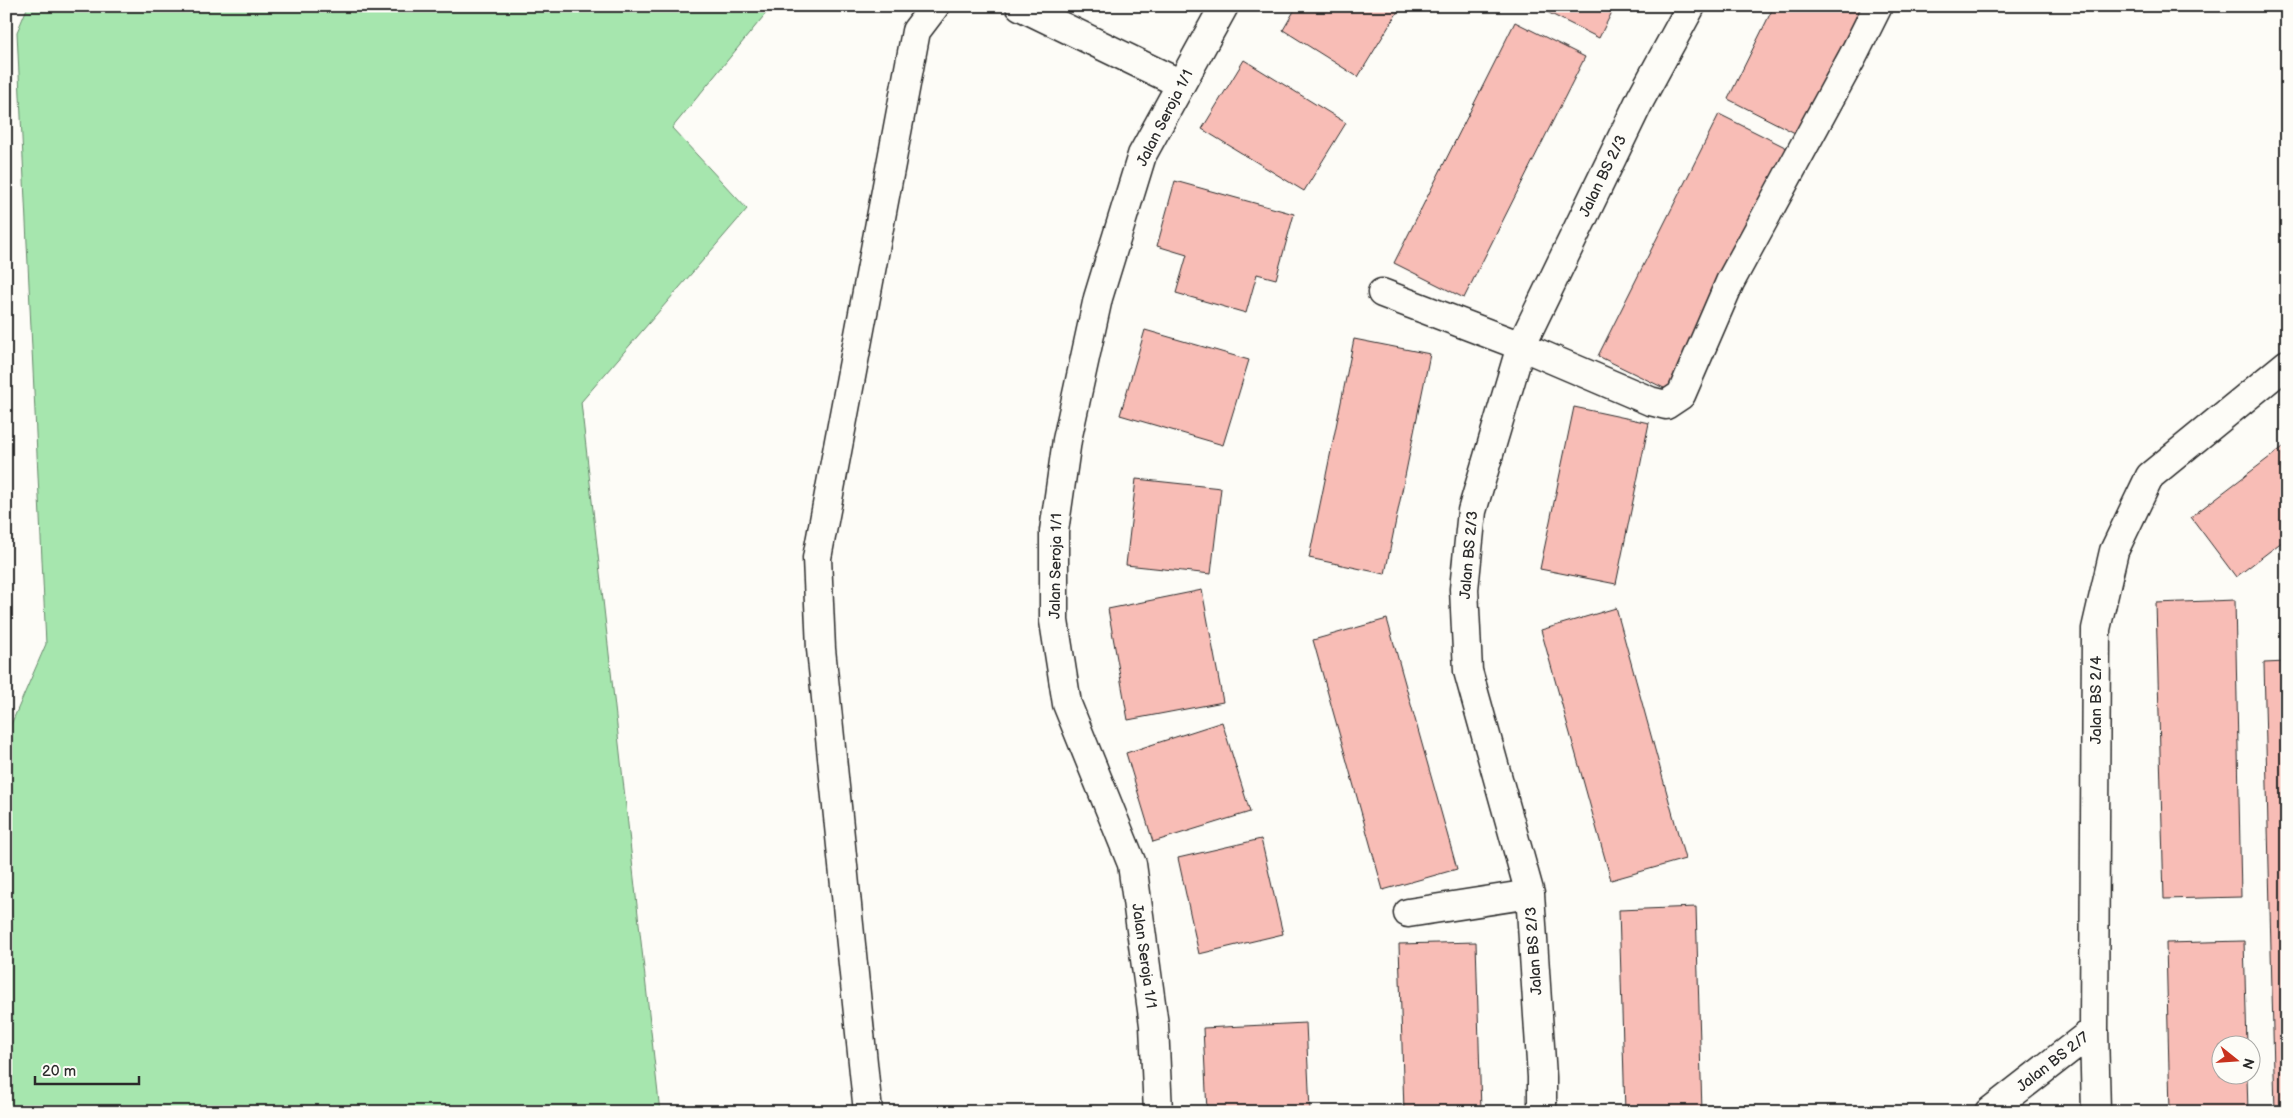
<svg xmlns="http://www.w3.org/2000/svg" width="2293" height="1118" viewBox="0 0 2293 1118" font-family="'Balsamiq Sans',sans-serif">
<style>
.green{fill:#a6e6ae;stroke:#68886c}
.building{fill:#f8bdb6;stroke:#2b2b2b}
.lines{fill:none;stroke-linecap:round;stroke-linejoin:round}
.minor-casing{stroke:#2b2b2b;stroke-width:31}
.minor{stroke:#fdfcf7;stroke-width:28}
.labels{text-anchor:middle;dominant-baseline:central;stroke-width:4;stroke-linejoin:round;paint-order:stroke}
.street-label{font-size:15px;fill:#2b2b2b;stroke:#fdfcf7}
</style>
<rect width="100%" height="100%" fill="#fdfcf7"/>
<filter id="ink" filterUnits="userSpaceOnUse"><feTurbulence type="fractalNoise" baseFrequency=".02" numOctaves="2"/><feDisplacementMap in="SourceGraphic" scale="10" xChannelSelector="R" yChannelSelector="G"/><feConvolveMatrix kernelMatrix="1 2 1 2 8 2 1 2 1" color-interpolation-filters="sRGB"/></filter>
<g filter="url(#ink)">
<path class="green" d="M 28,6 L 772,6 L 672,128 L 747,209 L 581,402 L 660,1112 L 6,1112 L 6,736 L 46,644 L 17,32 Z"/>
<path class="building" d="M 1297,6 L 1398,6 L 1400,8 L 1358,77 L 1283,30 Z
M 1535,6 L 1615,6 L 1599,38 Z
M 1774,6 L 1862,6 L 1797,134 L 1728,99 Z
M 1515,22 L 1585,57 L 1464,298 L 1394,263 Z
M 1244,60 L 1346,123 L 1304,191 L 1202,129 Z
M 1719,114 L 1789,149 L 1668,390 L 1598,356 Z
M 1175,181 L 1294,214 L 1276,279 L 1257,274 L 1246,313 L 1176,293 L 1187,255 L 1157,246 Z
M 1145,330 L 1249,360 L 1223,445 L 1120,415 Z
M 1354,339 L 1430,354 L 1385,574 L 1309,558 Z
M 1574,407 L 1649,423 L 1616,584 L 1540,569 Z
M 2287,444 L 2287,538 L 2236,577 L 2191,517 Z
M 1136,479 L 1221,488 L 1211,574 L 1126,565 Z
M 1202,590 L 1223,702 L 1128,720 L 1108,609 Z
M 2235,600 L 2241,897 L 2164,899 L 2156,603 Z
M 1616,608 L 1685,859 L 1611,880 L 1541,630 Z
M 1387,619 L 1457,869 L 1383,890 L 1313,640 Z
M 2287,662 L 2287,1112 L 2275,1112 L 2264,663 Z
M 1222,722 L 1250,812 L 1153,842 L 1126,753 Z
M 1261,839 L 1283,934 L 1199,954 L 1178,858 Z
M 1696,907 L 1702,1112 L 1625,1112 L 1619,910 Z
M 2244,941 L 2247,1046 L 2220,1046 L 2220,1076 L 2247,1076 L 2248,1112 L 2170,1112 L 2166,943 Z
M 1476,942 L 1481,1112 L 1404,1112 L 1399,944 Z
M 1306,1023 L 1310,1112 L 1207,1112 L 1203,1028 Z"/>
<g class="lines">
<g class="minor-casing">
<path id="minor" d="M 1020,6 L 1181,84
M 1382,293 L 1521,346 L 1650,401 L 1666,405 L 1681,395 L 1730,282 L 1853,56 L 1878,6
M 1408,913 L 1530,894
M 868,1112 L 821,649 L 817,558 L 916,31 L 935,6
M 1158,1112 L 1154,1025 L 1132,864 L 1067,704 L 1054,621 L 1054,531 L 1067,440 L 1098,298 L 1142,155 L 1224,6
M 1542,1112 L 1542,1077 L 1530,894 L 1468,671 L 1464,589 L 1472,511 L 1521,346 L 1641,98 L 1691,6
M 1989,1112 L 2094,1030
M 2096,1112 L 2094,1030 L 2096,629 L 2114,551 L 2150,476 L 2287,364"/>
</g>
<use href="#minor" class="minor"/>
</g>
</g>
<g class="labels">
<g class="street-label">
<text transform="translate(1165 118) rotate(-63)">Jalan Seroja 1/1</text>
<text transform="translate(1603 176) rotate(-64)">Jalan BS 2/3</text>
<text transform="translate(1469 555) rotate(-85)">Jalan BS 2/3</text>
<text transform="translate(1056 566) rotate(-89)">Jalan Seroja 1/1</text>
<text transform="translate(2096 700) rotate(-90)">Jalan BS 2/4</text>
<text transform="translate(1534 951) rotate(-94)">Jalan BS 2/3</text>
<text transform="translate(1144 956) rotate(82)">Jalan Seroja 1/1</text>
<text transform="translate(2053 1062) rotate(-38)">Jalan BS 2/7</text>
</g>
</g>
<rect width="2293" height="1118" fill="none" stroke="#fdfcf7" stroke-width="25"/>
<rect x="12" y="12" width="2268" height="1093" fill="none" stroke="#2b2b2b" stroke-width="2" filter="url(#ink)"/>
<g transform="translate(2236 1060) rotate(107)"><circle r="24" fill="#fdfcf7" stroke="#a9a8a5"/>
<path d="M0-4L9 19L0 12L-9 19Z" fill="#c8321e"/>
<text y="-8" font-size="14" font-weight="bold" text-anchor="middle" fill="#2b2b2b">N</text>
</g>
<path d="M35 1076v8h104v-8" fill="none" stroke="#2b2b2b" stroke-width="2.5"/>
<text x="42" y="1076" font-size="15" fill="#2b2b2b" stroke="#fdfcf7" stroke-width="4" paint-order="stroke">20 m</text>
</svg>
